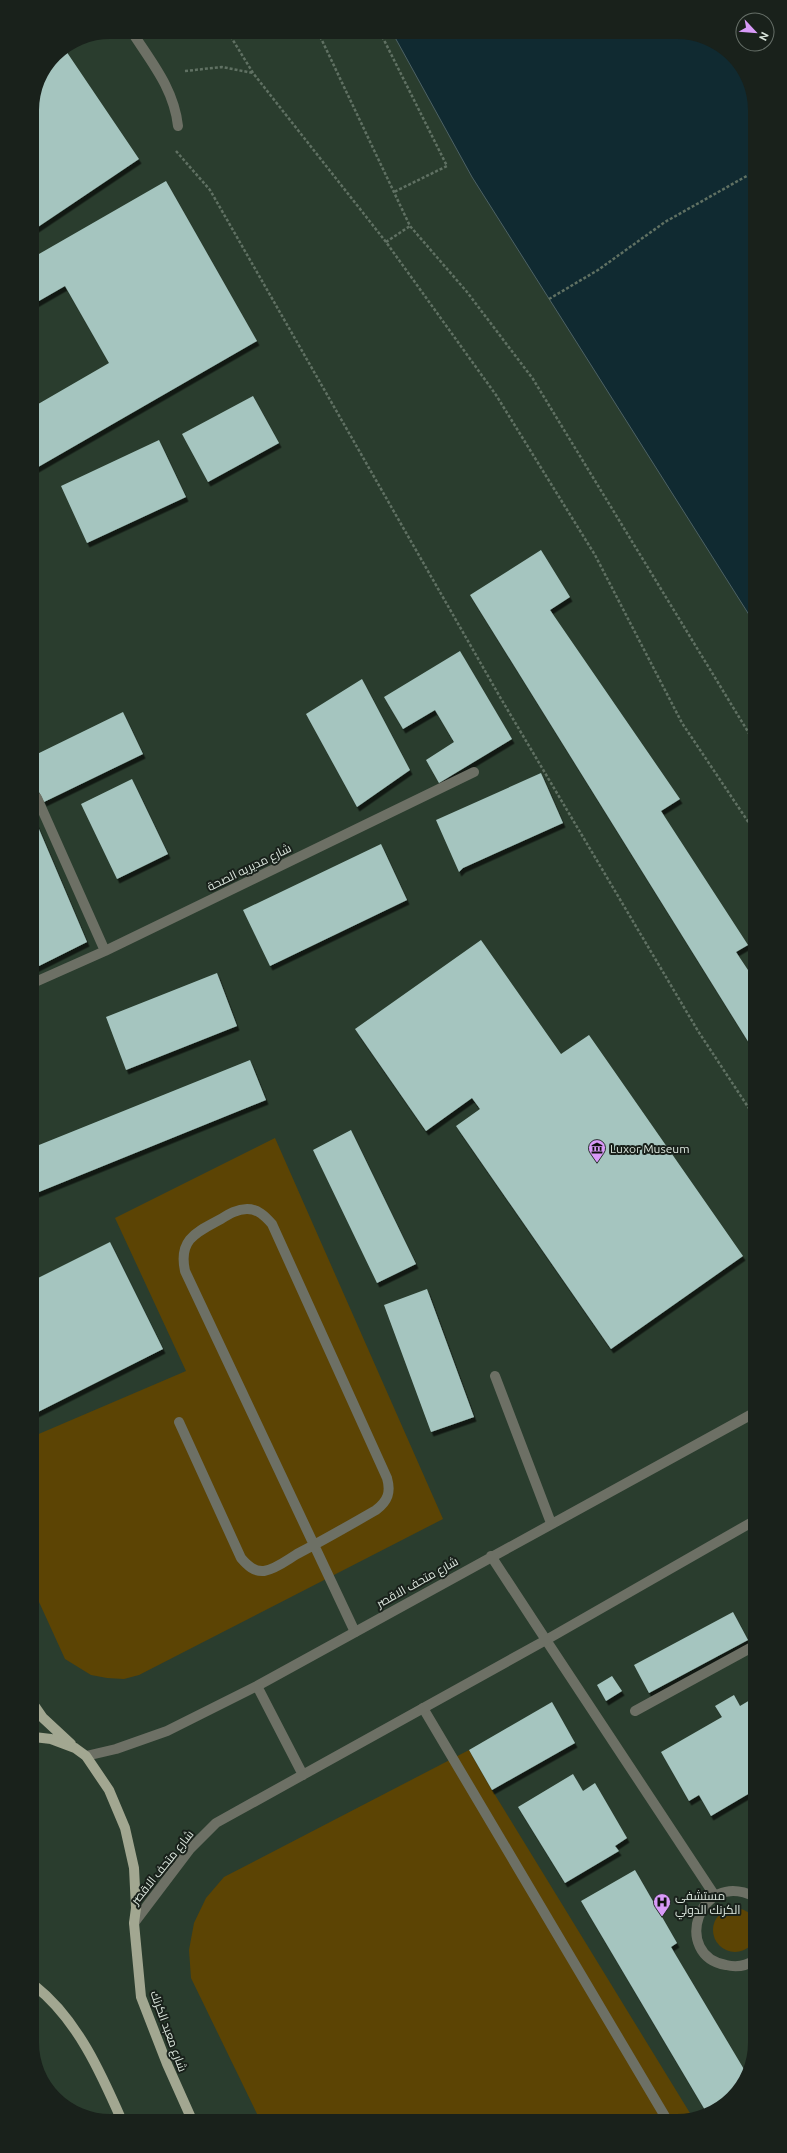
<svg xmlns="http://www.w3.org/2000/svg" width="787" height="2153" viewBox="0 0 787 2153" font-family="Ubuntu,Cairo,sans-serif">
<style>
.green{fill:#5c4404}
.water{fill:#102a31;stroke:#4d6265}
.building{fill:#a5c5bf;filter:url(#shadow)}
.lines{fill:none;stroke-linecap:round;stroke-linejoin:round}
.path{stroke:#607163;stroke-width:2.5;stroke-dasharray:3 2;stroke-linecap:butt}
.service{stroke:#6d7065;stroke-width:10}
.minor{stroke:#6d7065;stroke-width:10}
.primary{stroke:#a2a791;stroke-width:10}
.labels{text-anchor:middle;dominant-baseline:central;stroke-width:4;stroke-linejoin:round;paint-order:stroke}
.street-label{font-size:12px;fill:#dbe6dd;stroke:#19211b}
.poi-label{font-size:12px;fill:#dbe6dd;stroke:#19211b;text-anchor:start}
</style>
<defs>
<filter id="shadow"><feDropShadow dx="2.5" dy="4.5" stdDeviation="0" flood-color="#0009"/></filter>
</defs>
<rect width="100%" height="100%" fill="#2a3d2e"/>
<path class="green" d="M 275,1138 L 443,1519 L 139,1675 L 124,1679 L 107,1678 L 91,1675 L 65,1659 L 34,1591 L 34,1436 L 186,1371 L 115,1218 Z
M 469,1750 L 492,1790 L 693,2118 L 260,2120 L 191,1978 L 189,1950 L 194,1923 L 206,1898 L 224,1877 Z
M713 1930a22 22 0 1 1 44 0a22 22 0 1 1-44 0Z"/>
<path class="water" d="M 392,32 L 682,32 L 728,51 L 752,90 L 753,621 L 472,177 Z"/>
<path class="building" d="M 64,48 L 139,159 L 32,231 L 32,105 L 40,76 L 55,55 Z
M 166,181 L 257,341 L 33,470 L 33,407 L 109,363 L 65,286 L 32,305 L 32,258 Z
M 253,396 L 279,443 L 208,482 L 182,434 Z
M 159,440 L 186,497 L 87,543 L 61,486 Z
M 541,550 L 570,597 L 550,610 L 680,799 L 661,811 L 748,945 L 736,952 L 754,979 L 754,1051 L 470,595 Z
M 460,651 L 512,739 L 439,783 L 426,760 L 454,742 L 435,710 L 403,729 L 384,697 Z
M 362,679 L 410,770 L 357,807 L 306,714 Z
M 123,712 L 143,754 L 44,802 L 33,780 L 33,756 Z
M 541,773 L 563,823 L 463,868 L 459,872 L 436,820 Z
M 132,779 L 168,854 L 117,879 L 81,804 Z
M 33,815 L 87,942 L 33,969 Z
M 381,844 L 407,900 L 270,966 L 243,910 Z
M 481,940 L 561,1054 L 589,1035 L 743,1256 L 611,1349 L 456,1126 L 480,1109 L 472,1098 L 426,1131 L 355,1029 Z
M 217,973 L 237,1026 L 126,1070 L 106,1017 Z
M 250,1060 L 266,1100 L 34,1194 L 34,1147 Z
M 351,1130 L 416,1264 L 377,1283 L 313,1150 Z
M 110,1242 L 163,1349 L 34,1414 L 34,1280 Z
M 427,1289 L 474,1417 L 431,1432 L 384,1305 Z
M 733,1612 L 748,1640 L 649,1693 L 634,1665 Z
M 612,1676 L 622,1691 L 606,1701 L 597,1685 Z
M 734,1695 L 740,1706 L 755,1697 L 755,1790 L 711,1816 L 699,1795 L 689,1801 L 661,1752 L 722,1717 L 715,1706 Z
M 552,1702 L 575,1743 L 492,1790 L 469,1750 Z
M 573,1774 L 583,1791 L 595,1783 L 627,1838 L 615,1846 L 619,1851 L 565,1883 L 518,1807 Z
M 635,1870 L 677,1943 L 671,1947 L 745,2071 L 739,2090 L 711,2109 L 710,2107 L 705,2110 L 581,1901 Z"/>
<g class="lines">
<path class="path" d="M 228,32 L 253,73 L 386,242 L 496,395 L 595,555 L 682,723 L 753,829
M 318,32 L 410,226 L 467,292 L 533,379 L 753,740
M 380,32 L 447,166 L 394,192
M 185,71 L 222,67 L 253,73
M 176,151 L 210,190 L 500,697 L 698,1031 L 754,1116
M 386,242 L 410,226
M 549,299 L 598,270 L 665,222 L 752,173"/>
<path class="service" d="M 132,32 C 152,63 174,89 178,126
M 495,1376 L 551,1523
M 179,1422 L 241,1558 C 247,1565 254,1572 264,1571 C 276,1569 287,1560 297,1554 C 324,1540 350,1525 376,1510 C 388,1501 391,1492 387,1478 L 272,1224 C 265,1216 258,1209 247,1209 C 237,1209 229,1214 221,1219 C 197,1232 178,1239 185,1271 L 355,1632
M 546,1640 L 715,1896
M 423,1708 L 666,2118
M 635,1711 L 754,1646
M 755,1897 C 698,1868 672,1956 726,1965 C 737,1968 746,1966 755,1960"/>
<path class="minor" d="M 37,798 L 105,951
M 33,983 L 105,951 L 474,772
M 491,1556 L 546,1640
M 257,1686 L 303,1775
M 86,1756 L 116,1749 L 167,1731 L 257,1686 L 754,1413
M 134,1923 L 190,1849 L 216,1823 L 546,1640 L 754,1521"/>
<path class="primary" d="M 34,1705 L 43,1718 L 71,1744
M 34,1737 L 51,1739 L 75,1748 L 86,1756 L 109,1790 L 125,1828 L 134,1868 L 136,1908 L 134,1923 L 141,1997 L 167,2064 L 192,2120
M 35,1986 C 77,2019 101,2073 122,2121"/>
</g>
<defs>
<g id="museum-pin" transform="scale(0.9)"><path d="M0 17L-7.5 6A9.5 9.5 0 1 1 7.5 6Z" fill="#d89af8" stroke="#19211b"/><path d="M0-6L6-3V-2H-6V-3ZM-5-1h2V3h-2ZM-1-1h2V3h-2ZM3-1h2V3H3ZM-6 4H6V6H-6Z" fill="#111"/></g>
<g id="hospital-pin" transform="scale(0.9)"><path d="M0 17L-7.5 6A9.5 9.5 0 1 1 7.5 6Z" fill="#d89af8" stroke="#19211b"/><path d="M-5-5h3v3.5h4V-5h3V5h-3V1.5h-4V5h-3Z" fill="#111"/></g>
</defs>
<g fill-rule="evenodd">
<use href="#museum-pin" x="597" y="1148"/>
<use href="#hospital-pin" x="662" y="1902"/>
</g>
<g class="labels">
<g class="street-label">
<text transform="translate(249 867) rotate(-26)">شارع مديريه الصحة</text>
<text transform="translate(417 1582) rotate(-29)">شارع متحف الاقصر</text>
<text transform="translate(162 1867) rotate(-51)">شارع متحف الاقصر</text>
<text transform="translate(169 2031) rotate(70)">شارع معبد الكرنك</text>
</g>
<g class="poi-label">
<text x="610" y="1148">Luxor Museum</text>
<text x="675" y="1895">مستشفى<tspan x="675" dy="14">الكرنك الدولي</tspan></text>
</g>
</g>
<path d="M0 0H787V2153H0ZM110 39H677A71 71 0 0 1 748 110V2043A71 71 0 0 1 677 2114H110A71 71 0 0 1 39 2043V110A71 71 0 0 1 110 39Z" fill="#19211b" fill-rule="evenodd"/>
<g transform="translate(755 32) rotate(116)"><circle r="19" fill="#19211b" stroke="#677069"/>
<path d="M0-3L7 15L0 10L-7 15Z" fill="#d89af8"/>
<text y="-6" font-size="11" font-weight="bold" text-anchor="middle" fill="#dbe6dd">N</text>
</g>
</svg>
